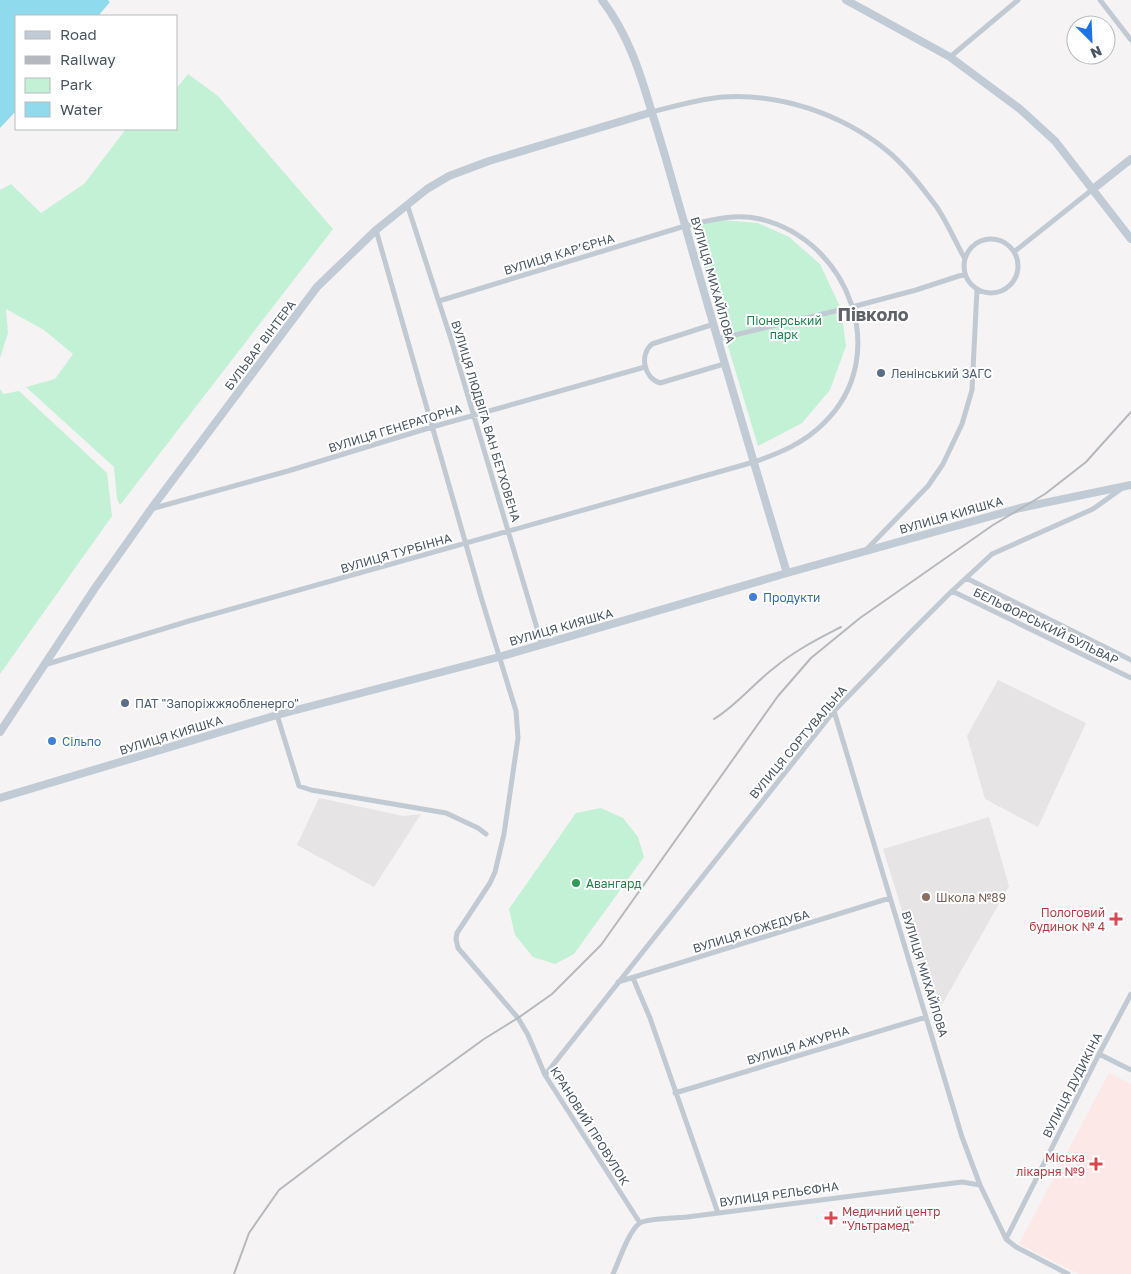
<svg xmlns="http://www.w3.org/2000/svg" width="1131" height="1274" viewBox="0 0 1131 1274" font-family="'Golos Text',sans-serif">
<style>
.education{fill:#e6e4e5}
.medical{fill:#fce8e6}
.green{fill:#c3f1d5}
.water{fill:#90daee}
.lines{fill:none;stroke-linecap:round;stroke-linejoin:round}
.street{stroke:#c1cad2;stroke-width:5}
.secondary{stroke:#c1cbd6;stroke-width:8}
.rail{stroke:#b5b8bd;stroke-width:2}
.service-dot{fill:#5c6f8a;stroke:#fff;stroke-width:2}
.shop-dot{fill:#3f7fe0;stroke:#fff;stroke-width:2}
.leisure-dot{fill:#2e9e5b;stroke:#fff;stroke-width:2}
.education-dot{fill:#8d6e63;stroke:#fff;stroke-width:2}
.health-dot{fill:#e0444e;stroke:#fff;stroke-width:2}
.labels{text-anchor:middle;dominant-baseline:central;stroke-width:4;stroke-linejoin:round;paint-order:stroke}
.street-label{font-size:12px;fill:#4a5661;stroke:#fff}
.park-label{font-size:12px;fill:#17864f;stroke:#fff}
.service-label{font-size:12px;fill:#4e5e75;stroke:#fff;text-anchor:start}
.shop-label{font-size:12px;fill:#366cbe;stroke:#fff;text-anchor:start}
.leisure-label{font-size:12px;fill:#27864d;stroke:#fff;text-anchor:start}
.education-label{font-size:12px;fill:#785e54;stroke:#fff;text-anchor:start}
.health-label{font-size:12px;fill:#be3a42;stroke:#fff;text-anchor:end}
.district-label{font-size:18px;font-weight:bold;fill:#5f6368;stroke:#fff}
</style>
<rect width="100%" height="100%" fill="#f5f3f3"/>
<path class="education" d="M 998,680 L 1086,723 L 1038,827 L 985,799 L 967,736 Z
M 319,798 L 403,816 L 421,814 L 374,887 L 297,845 Z
M 989,817 L 1009,886 L 935,1017 L 883,849 Z"/>
<path class="medical" d="M 1109,1073 L 1131,1084 L 1131,1274 L 1079,1274 L 1019,1244 Z"/>
<path class="green" d="M 188,74 L 218,96 L 333,229 L 120,505 L 117,499 L 114,467 L 26,387 L 55,379 L 73,354 L 44,330 L 6,309 L 8,333 L 0,358 L 0,190 L 11,184 L 41,213 L 84,184 L 126,129 L 176,129 L 176,89 Z
M 721,220 L 758,223 L 789,237 L 820,264 L 841,309 L 846,346 L 830,390 L 802,423 L 758,446 L 692,227 Z
M 0,389 L 3,394 L 19,391 L 107,473 L 112,516 L 0,674 Z
M 601,808 L 623,818 L 638,837 L 644,857 L 574,954 L 555,964 L 533,957 L 515,935 L 509,909 L 576,813 Z"/>
<path class="water" d="M 0,0 L 108,0 L 110,2 L 98,16 L 16,16 L 16,111 L 0,128 Z"/>
<g class="lines">
<path class="street" d="M 1100,0 L 1131,40
M 950,57 L 1018,0
M 652,112 C 675,106 699,99 723,97 C 780,93 841,114 885,149 C 905,165 921,186 936,206 C 946,220 956,243 965,259
M 407,204 L 451,339 L 542,645
M 376,230 L 481,597 L 516,711 L 518,738 L 504,834 L 495,872 L 490,883 L 457,933 L 456,939 L 458,948 L 518,1018 L 528,1035 L 545,1075 L 640,1223
M964 266a27 27 0 1 1 54 0a27 27 0 1 1-54 0Z
M 1014,252 L 1093,189
M 714,324 L 652,344 C 639,355 644,378 660,383 L 724,364
M 718,339 L 852,307 L 916,290 L 965,274
M 151,509 L 288,471 L 432,427 L 645,367
M 865,551 L 928,486 L 943,464 L 962,424 L 972,390 L 977,289
M 966,578 L 1131,660
M 952,591 L 1131,678
M 44,665 L 189,621 L 754,462 C 780,453 804,443 824,423 C 893,356 849,240 760,219 C 735,213 710,220 685,226 L 439,301
M 834,711 L 962,1137 L 980,1185 L 1006,1239 L 1016,1247 L 1068,1274
M 277,715 L 299,786 L 311,790 L 446,813 L 478,828 L 486,834
M 633,978 L 650,1018 L 718,1213
M 618,982 L 890,898
M 1099,1054 L 1131,1070
M 545,1075 L 834,711 L 910,633 L 952,591 L 992,554 L 1093,509 L 1121,489
M 675,1093 L 926,1017
M 1006,1239 L 1099,1054 L 1131,994
M 613,1274 C 619,1261 629,1230 640,1223 C 647,1218 677,1218 687,1217 L 962,1182 L 980,1185"/>
<path class="secondary" d="M 602,0 C 628,34 640,72 652,113 C 664,150 674,188 685,225 C 718,342 752,457 787,573
M 846,0 L 950,57 L 1020,109 L 1055,141 L 1131,239
M 1093,189 L 1131,159
M 0,732 L 95,588 L 151,509 L 317,287 L 376,230 L 427,189 L 449,176 L 489,161 L 652,112
M 0,798 L 277,715 L 499,657 L 787,573 L 1020,508 L 1131,485"/>
<path class="rail" d="M 714,719 C 737,705 753,684 774,668 C 794,651 818,639 841,627
M 234,1274 L 249,1233 L 279,1190 L 349,1137 L 484,1039 L 518,1018 L 552,994 L 601,945 L 778,696 L 811,658 L 860,618 L 993,525 L 1045,494 L 1086,462 L 1131,412"/>
</g>
<g class="service-dot">
<circle cx="881" cy="373" r="5"/>
<circle cx="125" cy="703" r="5"/>
</g>
<g class="shop-dot">
<circle cx="753" cy="597" r="5"/>
<circle cx="52" cy="741" r="5"/>
</g>
<circle class="leisure-dot" cx="576" cy="883" r="5"/>
<circle class="education-dot" cx="926" cy="897" r="5"/>
<g class="health-dot">
<path d="M1113.5 911.5h5v5h5v5h-5v5h-5v-5h-5v-5h5z"/>
<path d="M1093.5 1156.5h5v5h5v5h-5v5h-5v-5h-5v-5h5z"/>
<path d="M828.5 1210.5h5v5h5v5h-5v5h-5v-5h-5v-5h5z"/>
</g>
<g class="labels">
<g class="street-label">
<text transform="translate(559 254) rotate(-17)">ВУЛИЦЯ КАР’ЄРНА</text>
<text transform="translate(713 280) rotate(74)">ВУЛИЦЯ МИХАЙЛОВА</text>
<text transform="translate(260 345) rotate(-53)">БУЛЬВАР ВІНТЕРА</text>
<text transform="translate(486 421) rotate(73)">ВУЛИЦЯ ЛЮДВІГА ВАН БЕТХОВЕНА</text>
<text transform="translate(395 428) rotate(-17)">ВУЛИЦЯ ГЕНЕРАТОРНА</text>
<text transform="translate(951 515) rotate(-16)">ВУЛИЦЯ КИЯШКА</text>
<text transform="translate(396 553) rotate(-16)">ВУЛИЦЯ ТУРБІННА</text>
<text transform="translate(1046 626) rotate(26)">БЕЛЬФОРСЬКИЙ БУЛЬВАР</text>
<text transform="translate(561 627) rotate(-16)">ВУЛИЦЯ КИЯШКА</text>
<text transform="translate(171 735) rotate(-17)">ВУЛИЦЯ КИЯШКА</text>
<text transform="translate(798 742) rotate(-50)">ВУЛИЦЯ СОРТУВАЛЬНА</text>
<text transform="translate(751 931) rotate(-17)">ВУЛИЦЯ КОЖЕДУБА</text>
<text transform="translate(925 974) rotate(73)">ВУЛИЦЯ МИХАЙЛОВА</text>
<text transform="translate(798 1045) rotate(-17)">ВУЛИЦЯ АЖУРНА</text>
<text transform="translate(1072 1085) rotate(-63)">ВУЛИЦЯ ДУДИКІНА</text>
<text transform="translate(590 1126) rotate(58)">КРАНОВИЙ ПРОВУЛОК</text>
<text transform="translate(779 1194) rotate(-8)">ВУЛИЦЯ РЕЛЬЄФНА</text>
</g>
<g class="park-label">
<text x="784" y="320">Піонерський<tspan x="784" dy="14">парк</tspan></text>
</g>
<g class="service-label">
<text x="891" y="373">Ленінський ЗАГС</text>
<text x="135" y="703">ПАТ "Запоріжжяобленерго"</text>
</g>
<g class="shop-label">
<text x="763" y="597">Продукти</text>
<text x="62" y="741">Сільпо</text>
</g>
<g class="leisure-label">
<text x="586" y="883">Авангард</text>
</g>
<g class="education-label">
<text x="936" y="897">Школа №89</text>
</g>
<g class="health-label">
<text x="1105" y="912">Пологовий<tspan x="1105" dy="14">будинок № 4</tspan></text>
<text x="1085" y="1157">Міська<tspan x="1085" dy="14">лікарня №9</tspan></text>
<text x="842" y="1211" text-anchor="start">Медичний центр<tspan x="842" dy="14">"Ультрамед"</tspan></text>
</g>
<g class="district-label">
<text x="873" y="314">Півколо</text>
</g>
</g>
<rect x="15" y="15" width="162" height="115" fill="#ffffff" stroke="#b7bbc0"/>
<rect x="25" y="31" width="25" height="8" fill="#c1cbd6" stroke="#b7bbc0"/>
<text x="60" y="40" font-size="15" fill="#4a5661">Road</text>
<rect x="25" y="56" width="25" height="8" fill="#b5b8bd" stroke="#b7bbc0"/>
<text x="60" y="65" font-size="15" fill="#4a5661">Railway</text>
<rect x="25" y="78" width="25" height="15" fill="#c3f1d5" stroke="#b7bbc0"/>
<text x="60" y="90" font-size="15" fill="#4a5661">Park</text>
<rect x="25" y="102" width="25" height="15" fill="#90daee" stroke="#b7bbc0"/>
<text x="60" y="115" font-size="15" fill="#4a5661">Water</text>
<g transform="translate(1091 40) rotate(156)"><circle r="24" fill="#ffffff" stroke="#b7bbc0"/>
<path d="M0-4L9 19L0 12L-9 19Z" fill="#1a73e8"/>
<text y="-8" font-size="14" font-weight="bold" text-anchor="middle" fill="#4a5661">N</text>
</g>
</svg>
